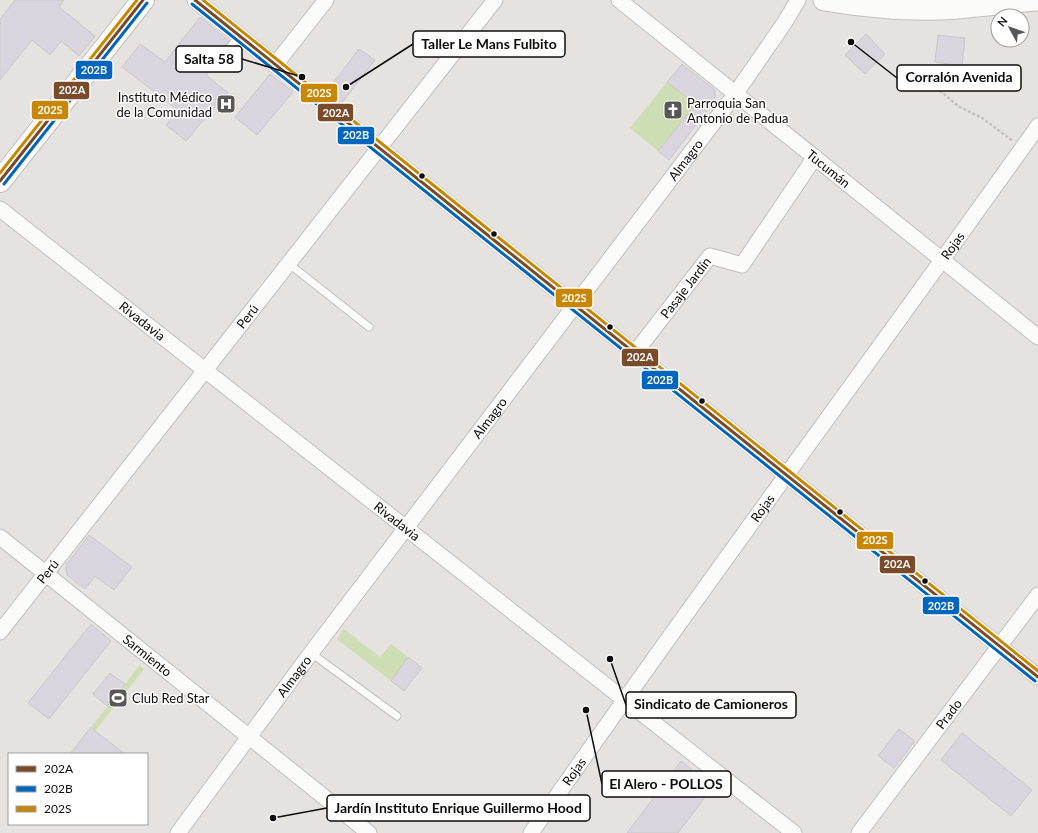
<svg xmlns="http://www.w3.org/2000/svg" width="1038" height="833" viewBox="0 0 1038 833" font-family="Lato,sans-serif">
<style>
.green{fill:#cdddb4}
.building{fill:#dad4df;stroke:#cac8c8}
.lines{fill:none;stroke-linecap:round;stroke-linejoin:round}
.lane-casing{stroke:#c2c0bf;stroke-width:9}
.street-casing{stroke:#c2c0bf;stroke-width:17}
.secondary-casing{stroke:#c2c0bf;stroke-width:23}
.primary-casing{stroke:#c2c0bf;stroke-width:24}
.path{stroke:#c3c2c2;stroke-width:2.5;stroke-dasharray:3 2;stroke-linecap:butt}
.lane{stroke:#fbfbfa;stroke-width:7}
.street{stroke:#fbfbfa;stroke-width:15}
.secondary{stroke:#fbfbfa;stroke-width:21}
.primary{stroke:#fbfbfa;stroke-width:22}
.bus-1-casing{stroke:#fff;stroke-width:6}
.bus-2-casing{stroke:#fff;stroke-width:6}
.bus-3-casing{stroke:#fff;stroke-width:6}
.bus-1{stroke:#7a4b2a;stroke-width:3}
.bus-2{stroke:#0065bd;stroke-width:3}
.bus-3{stroke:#c88702;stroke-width:3}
.bus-dot{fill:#0e0c0b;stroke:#fff;stroke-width:1.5}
.labels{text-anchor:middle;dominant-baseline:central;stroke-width:3;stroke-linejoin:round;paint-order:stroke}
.poi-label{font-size:13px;fill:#0e0c0b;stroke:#fff;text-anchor:start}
.street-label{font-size:13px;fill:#0e0c0b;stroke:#fff}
.leader{fill:none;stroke:#0e0c0b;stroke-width:1.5}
.callout-dot{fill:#0e0c0b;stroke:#fff;stroke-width:1.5}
.callout{fill:#fff;stroke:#0e0c0b;stroke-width:1.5}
.callout-label{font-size:14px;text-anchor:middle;font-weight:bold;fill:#0e0c0b}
.line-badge{stroke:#fff;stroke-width:1.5}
.badge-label{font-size:11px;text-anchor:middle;font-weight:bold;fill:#fff}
</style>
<rect width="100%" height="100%" fill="#e5e2e0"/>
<path class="green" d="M 667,82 L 696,104 L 658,151 L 630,128 Z
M 344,629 L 380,657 L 391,644 L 408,657 L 391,681 L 337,639 Z
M 140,665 L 144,669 L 95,731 L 125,754 L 70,754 Z"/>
<path class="building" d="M 15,0 L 64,0 L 59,7 L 95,36 L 79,56 L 61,41 L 50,55 L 32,40 L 0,80 L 0,19 Z
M 200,17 L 229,41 L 210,65 L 207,70 L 209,72 L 206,75 L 228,93 L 220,104 L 218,103 L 186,141 L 166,125 L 178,110 L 122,67 L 140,44 L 165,62 Z
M 866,34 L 885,54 L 865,74 L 845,55 Z
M 938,35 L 965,38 L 962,66 L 935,62 Z
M 359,49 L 375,60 L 341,104 L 326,92 Z
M 682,64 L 715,90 L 715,100 L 669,160 L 658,151 L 696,104 L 667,82 Z
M 270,74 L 293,92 L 257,135 L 235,117 Z
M 89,535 L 132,567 L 114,590 L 95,576 L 85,589 L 67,575 L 66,565 Z
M 91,624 L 111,641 L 49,719 L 28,703 Z
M 408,657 L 422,668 L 404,691 L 391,681 Z
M 110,673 L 125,684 L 107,706 L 93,694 Z
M 91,727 L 95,731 L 125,754 L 70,754 Z
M 899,729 L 915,741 L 894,768 L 878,756 Z
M 962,733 L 1032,790 L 1011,816 L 941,760 Z
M 681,761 L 713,787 L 678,833 L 627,833 Z"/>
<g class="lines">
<g class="lane-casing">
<path id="lane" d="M 214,68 L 239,36
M 288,263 L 369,327
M 311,653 L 397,716"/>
</g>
<g class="street-casing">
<g id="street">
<path d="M 195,0 L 1038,677"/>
<path id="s1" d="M 619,0 L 1038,337"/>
<path d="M 275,65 L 326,0"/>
<path id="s2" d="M 0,209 L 794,833"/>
<path id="s3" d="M 634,354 L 710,256 L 742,265 L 815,157"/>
<path id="s4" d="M 0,537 L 369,833"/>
<path id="s5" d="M 0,632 L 495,0"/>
<path id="s6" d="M 178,833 L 311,653 L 736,93 L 785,22 L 798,0"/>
<path id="s7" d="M 531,833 C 696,595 870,363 1038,126"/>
<path id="s8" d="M 859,833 L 1038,595"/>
</g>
</g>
<g class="secondary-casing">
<path id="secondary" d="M 824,0 C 867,7 913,12 957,8 C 984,6 1010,2 1036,0"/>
</g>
<g class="primary-casing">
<path id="primary" d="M 0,181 L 143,0"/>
</g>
<path class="path" d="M 917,71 L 958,106 L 982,118 L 1013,141"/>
<use href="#lane" class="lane"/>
<use href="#street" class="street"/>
<use href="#secondary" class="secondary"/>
<use href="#primary" class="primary"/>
<g class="bus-1-casing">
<path id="bus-1" d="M 195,0 L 1038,677
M 0,181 L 143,0"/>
</g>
<g class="bus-2-casing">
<path id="bus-2" d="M 192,4 L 1035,681
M 4,184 L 147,3"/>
</g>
<g class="bus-3-casing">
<path id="bus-3" d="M 203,0 L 1038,671
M 0,173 L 137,0"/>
</g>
<use href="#bus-1" class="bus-1"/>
<use href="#bus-2" class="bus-2"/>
<use href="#bus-3" class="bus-3"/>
</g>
<defs>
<g id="hospital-square" transform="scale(1)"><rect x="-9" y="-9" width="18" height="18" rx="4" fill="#595756" stroke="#fff"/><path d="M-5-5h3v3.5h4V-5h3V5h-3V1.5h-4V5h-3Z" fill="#fff"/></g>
<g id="church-square" transform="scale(1)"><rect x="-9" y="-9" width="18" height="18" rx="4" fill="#595756" stroke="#fff"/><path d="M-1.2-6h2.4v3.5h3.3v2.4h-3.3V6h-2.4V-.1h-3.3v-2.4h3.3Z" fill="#fff"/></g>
<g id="stadium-square" transform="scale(1)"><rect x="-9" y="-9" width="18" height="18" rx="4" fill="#595756" stroke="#fff"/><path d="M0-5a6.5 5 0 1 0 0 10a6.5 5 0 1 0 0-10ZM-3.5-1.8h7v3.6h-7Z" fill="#fff"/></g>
</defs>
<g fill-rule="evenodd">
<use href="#hospital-square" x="226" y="104"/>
<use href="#church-square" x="673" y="110"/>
<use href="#stadium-square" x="118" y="698"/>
</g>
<g class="bus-dot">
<circle cx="422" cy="176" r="3.5"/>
<circle cx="494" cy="234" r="3.5"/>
<circle cx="610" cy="327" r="3.5"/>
<circle cx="702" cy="401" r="3.5"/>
<circle cx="840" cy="512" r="3.5"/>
<circle cx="925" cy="581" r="3.5"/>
</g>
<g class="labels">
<g class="poi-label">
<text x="212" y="97" text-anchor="end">Instituto Médico<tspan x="212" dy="15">de la Comunidad</tspan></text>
<text x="687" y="103">Parroquia San<tspan x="687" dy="15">Antonio de Padua</tspan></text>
<text x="132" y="698">Club Red Star</text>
</g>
<g class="street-label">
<text stroke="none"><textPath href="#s6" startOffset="843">Almagro</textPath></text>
<text stroke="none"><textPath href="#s1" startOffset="269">Tucumán</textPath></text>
<text stroke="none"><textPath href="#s7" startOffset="723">Rojas</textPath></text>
<text stroke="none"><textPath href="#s3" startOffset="84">Pasaje Jardín</textPath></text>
<text stroke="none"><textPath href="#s5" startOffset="401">Perú</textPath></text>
<text stroke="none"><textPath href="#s2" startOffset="181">Rivadavia</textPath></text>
<text stroke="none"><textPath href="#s6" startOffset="519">Almagro</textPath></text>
<text stroke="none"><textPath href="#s7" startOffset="399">Rojas</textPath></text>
<text stroke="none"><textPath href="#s2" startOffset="505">Rivadavia</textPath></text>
<text stroke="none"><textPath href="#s5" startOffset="77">Perú</textPath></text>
<text stroke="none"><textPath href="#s4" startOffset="189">Sarmiento</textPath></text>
<text stroke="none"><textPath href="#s6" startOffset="195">Almagro</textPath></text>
<text stroke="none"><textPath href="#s8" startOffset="149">Prado</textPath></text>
<text stroke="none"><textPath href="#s7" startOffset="75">Rojas</textPath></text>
</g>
</g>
<path class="leader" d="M346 87L413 44M302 77L242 59M851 42L897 78M610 659L626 705M586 710L602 784M273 818L327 808"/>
<g class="callout-dot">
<circle cx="346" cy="87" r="4"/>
<circle cx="302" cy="77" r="4"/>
<circle cx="851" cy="42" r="4"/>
<circle cx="610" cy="659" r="4"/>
<circle cx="586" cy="710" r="4"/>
<circle cx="273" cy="818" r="4"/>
</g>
<g class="callout">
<rect x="413" y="31" width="152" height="26" rx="4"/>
<rect x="176" y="46" width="66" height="26" rx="4"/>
<rect x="897" y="65" width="124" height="26" rx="4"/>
<rect x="626" y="692" width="170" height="26" rx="4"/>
<rect x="602" y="771" width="129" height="26" rx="4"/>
<rect x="327" y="795" width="263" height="26" rx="4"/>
</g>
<g class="callout-label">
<text x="489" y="49">Taller Le Mans Fulbito</text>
<text x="209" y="64">Salta 58</text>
<text x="959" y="82">Corralón Avenida</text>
<text x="711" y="709">Sindicato de Camioneros</text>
<text x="666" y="789">El Alero - POLLOS</text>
<text x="458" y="813">Jardín Instituto Enrique Guillermo Hood</text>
</g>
<g class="line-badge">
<rect x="75" y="60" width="38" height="20" rx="4" fill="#0065bd"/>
<rect x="53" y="81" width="37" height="19" rx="4" fill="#7a4b2a"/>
<rect x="300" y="83" width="38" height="20" rx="4" fill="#c88702"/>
<rect x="31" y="100" width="38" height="20" rx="4" fill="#c88702"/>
<rect x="317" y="103" width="37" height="19" rx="4" fill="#7a4b2a"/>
<rect x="337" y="126" width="38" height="19" rx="4" fill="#0065bd"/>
<rect x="555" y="288" width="38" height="20" rx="4" fill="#c88702"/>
<rect x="621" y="348" width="38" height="19" rx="4" fill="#7a4b2a"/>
<rect x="641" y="370" width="38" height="20" rx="4" fill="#0065bd"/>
<rect x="856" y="531" width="38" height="19" rx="4" fill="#c88702"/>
<rect x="879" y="555" width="37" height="19" rx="4" fill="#7a4b2a"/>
<rect x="922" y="596" width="38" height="19" rx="4" fill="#0065bd"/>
</g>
<g class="badge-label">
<text x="94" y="74">202B</text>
<text x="72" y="94">202A</text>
<text x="319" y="97">202S</text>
<text x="50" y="114">202S</text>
<text x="336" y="117">202A</text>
<text x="356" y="139">202B</text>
<text x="574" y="302">202S</text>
<text x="640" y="361">202A</text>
<text x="660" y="384">202B</text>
<text x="875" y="544">202S</text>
<text x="897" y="568">202A</text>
<text x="941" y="610">202B</text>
</g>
<rect x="8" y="753" width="140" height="72" fill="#ffffff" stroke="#9f9e9d"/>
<rect x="16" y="766" width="20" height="6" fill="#7a4b2a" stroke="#9f9e9d"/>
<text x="44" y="773" font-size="12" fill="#0e0c0b">202A</text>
<rect x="16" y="786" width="20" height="6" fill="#0065bd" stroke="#9f9e9d"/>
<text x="44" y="793" font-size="12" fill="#0e0c0b">202B</text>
<rect x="16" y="806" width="20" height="6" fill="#c88702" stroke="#9f9e9d"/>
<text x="44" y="813" font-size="12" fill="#0e0c0b">202S</text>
<g transform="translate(1010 28) rotate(310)"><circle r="19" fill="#ffffff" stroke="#9f9e9d"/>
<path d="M0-3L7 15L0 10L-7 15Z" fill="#595756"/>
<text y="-6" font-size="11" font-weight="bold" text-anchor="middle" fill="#0e0c0b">N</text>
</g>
</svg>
